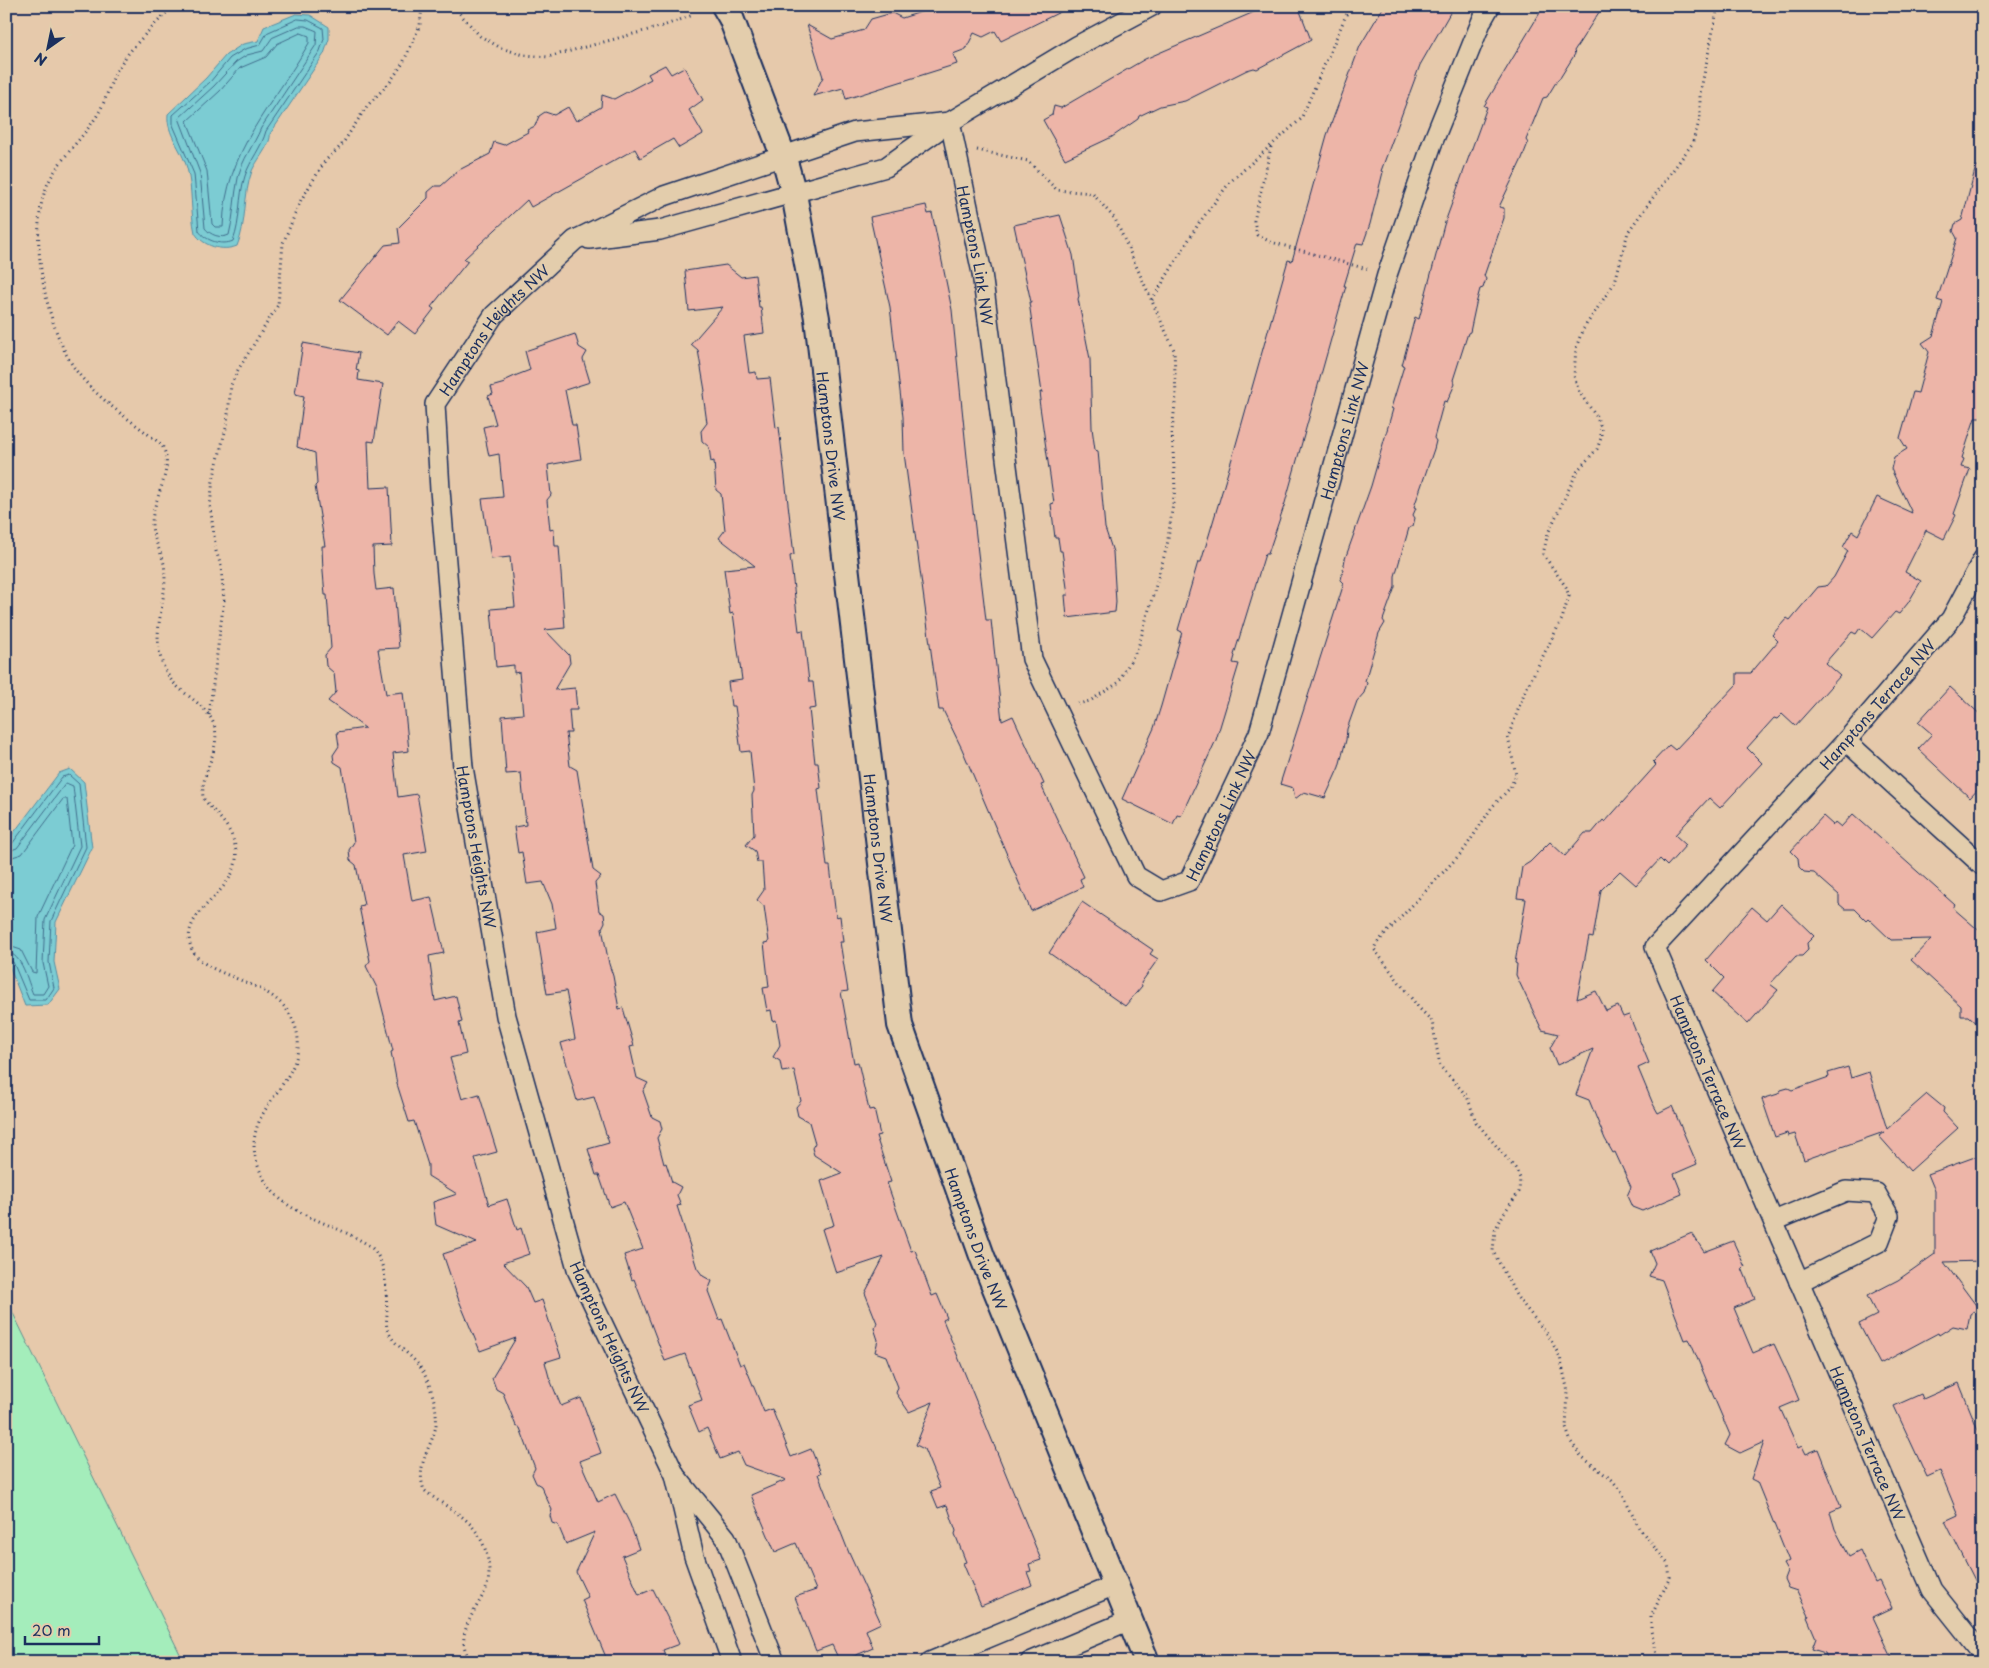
<svg xmlns="http://www.w3.org/2000/svg" width="1989" height="1668" viewBox="0 0 1989 1668" font-family="'Playpen Sans',sans-serif">
<style>
.green{fill:#a4edbb;stroke:#608e8c}
.water{fill:#7bccd3;stroke:#558da4}
.lines{fill:none;stroke-linecap:round;stroke-linejoin:round}
.shore{stroke:#416e8d;stroke-width:1}
.building{fill:#edb5a8;stroke:#1b2f5e}
.minor-casing{stroke:#1b2f5e;stroke-width:22}
.tertiary-casing{stroke:#1b2f5e;stroke-width:28}
.path{stroke:#1b2f5e;stroke-width:3;stroke-dasharray:1 4;stroke-linecap:butt}
.minor{stroke:#e3cdac;stroke-width:19}
.tertiary{stroke:#e3cdac;stroke-width:24}
.labels{text-anchor:middle;dominant-baseline:central;stroke-width:4;stroke-linejoin:round;paint-order:stroke}
.street-label{font-size:15px;fill:#1b2f5e;stroke:#e3cdac}
</style>
<rect width="100%" height="100%" fill="#e6c9ab"/>
<filter id="ink" filterUnits="userSpaceOnUse"><feTurbulence type="fractalNoise" baseFrequency=".02" numOctaves="2"/><feDisplacementMap in="SourceGraphic" scale="10" xChannelSelector="R" yChannelSelector="G"/><feConvolveMatrix kernelMatrix="1 2 1 2 8 2 1 2 1" color-interpolation-filters="sRGB"/></filter>
<g filter="url(#ink)">
<path class="green" d="M 6,1299 L 184,1662 L 6,1662 Z"/>
<path class="water" d="M 296,14 L 310,15 L 329,27 L 329,39 L 324,54 L 270,134 C 272,143 256,161 252,171 C 243,195 247,223 237,246 C 222,252 203,246 195,233 C 190,211 193,189 187,168 C 182,149 166,134 168,114 L 206,78 L 226,55 L 243,44 L 258,41 L 264,27 Z
M 70,769 L 84,782 L 92,848 L 56,922 L 54,962 L 60,989 L 48,1005 L 25,1006 L 6,958 L 6,843 L 59,773 Z"/>
<g class="lines">
<path class="shore" d="M 298,19 L 308,20 L 323,28 L 324,39 L 320,51 L 266,131 C 262,147 250,160 245,176 C 238,197 241,221 233,241 C 222,246 206,241 199,231 L 194,174 L 173,125 L 173,115 L 210,82 L 230,58 L 245,49 L 260,45 L 267,33 Z
M 299,26 L 305,26 L 317,31 L 316,45 L 261,128 C 254,145 242,159 238,178 C 234,196 234,217 229,235 C 221,239 210,235 205,228 L 200,173 L 179,118 L 214,86 L 236,62 L 247,55 L 263,51 L 272,38 Z
M 301,33 L 309,36 L 309,43 C 273,106 225,150 223,227 L 215,227 L 212,224 L 207,171 L 187,121 L 220,91 L 240,68 L 266,57 L 277,44 Z
M 6,846 L 12,844 L 62,777 L 69,775 L 79,784 L 86,847 L 51,921 L 49,962 L 54,988 L 46,1000 L 29,1000 L 13,962 L 6,959
M 6,852 L 17,848 L 66,783 L 73,786 L 80,846 L 45,920 L 43,963 L 48,986 L 43,994 L 33,994 C 27,981 23,954 6,952
M 6,859 L 22,854 L 63,799 L 67,799 L 72,845 L 38,917 L 36,973 L 32,972 L 21,950 L 6,945"/>
</g>
<path class="building" d="M 940,6 L 1072,6 L 1001,41 L 995,31 L 983,37 L 974,33 L 966,49 L 953,54 L 957,64 L 846,99 L 843,88 L 813,96 L 823,77 L 807,25 L 832,39 L 864,30 L 871,19 L 892,13 L 902,18 Z
M 1268,6 L 1295,6 L 1300,11 L 1311,40 L 1257,69 L 1254,68 L 1247,70 L 1185,101 L 1160,106 L 1139,116 L 1138,119 L 1112,137 L 1065,159 L 1043,120 L 1052,115 L 1054,106 L 1061,108 L 1145,59 Z
M 1384,6 L 1454,6 L 1420,65 L 1381,171 L 1383,172 L 1370,224 L 1363,244 L 1357,243 L 1344,286 L 1346,286 L 1340,307 L 1285,503 L 1268,554 L 1265,554 L 1234,655 L 1235,656 L 1233,663 L 1239,664 L 1216,740 L 1181,816 L 1177,815 L 1173,824 L 1122,799 L 1154,728 L 1161,706 L 1182,632 L 1178,630 L 1198,562 L 1201,562 L 1233,455 L 1288,260 L 1292,261 L 1327,135 L 1360,46 Z
M 1544,6 L 1603,6 L 1574,51 L 1575,54 L 1560,78 L 1558,79 L 1547,97 L 1543,98 L 1526,140 L 1528,143 L 1521,161 L 1499,207 L 1504,208 L 1504,218 L 1484,276 L 1486,279 L 1483,288 L 1480,289 L 1476,304 L 1470,332 L 1468,333 L 1453,380 L 1455,384 L 1447,402 L 1444,401 L 1434,438 L 1436,441 L 1434,449 L 1414,507 L 1416,508 L 1413,515 L 1415,518 L 1413,526 L 1409,528 L 1395,576 L 1395,587 L 1383,620 L 1385,623 L 1379,633 L 1365,681 L 1367,683 L 1364,693 L 1357,701 L 1347,729 L 1346,740 L 1339,767 L 1325,798 L 1304,792 L 1295,799 L 1293,788 L 1280,784 L 1344,583 L 1341,580 L 1345,559 L 1371,486 L 1393,409 L 1391,408 L 1404,366 L 1402,365 L 1415,317 L 1419,319 L 1444,225 L 1487,107 L 1484,106 Z
M 665,65 L 671,74 L 684,67 L 703,100 L 689,110 L 703,134 L 679,148 L 673,139 L 640,158 L 635,149 L 531,207 L 527,200 L 464,259 L 468,261 L 431,307 L 434,309 L 415,334 L 398,321 L 387,335 L 340,300 L 385,245 L 400,243 L 398,228 L 428,198 L 428,192 L 435,186 L 441,186 L 459,170 L 490,154 L 494,142 L 504,145 L 528,132 L 527,130 L 535,126 L 539,116 L 545,112 L 554,115 L 568,107 L 576,121 L 601,107 L 602,95 L 614,99 L 651,79 L 648,74 Z
M 1976,166 L 1983,167 L 1983,418 L 1975,418 L 1962,458 L 1964,459 L 1961,467 L 1970,469 L 1954,514 L 1956,515 L 1944,539 L 1926,530 L 1905,572 L 1921,581 L 1908,603 L 1899,614 L 1895,612 L 1872,638 L 1860,628 L 1856,634 L 1852,632 L 1825,663 L 1840,676 L 1795,726 L 1782,714 L 1777,719 L 1774,718 L 1747,748 L 1762,763 L 1720,808 L 1709,798 L 1675,835 L 1686,845 L 1667,866 L 1660,859 L 1636,885 L 1620,871 L 1601,890 L 1593,938 L 1589,937 L 1577,999 L 1596,991 L 1606,1011 L 1618,1006 L 1623,1017 L 1629,1015 L 1649,1063 L 1638,1068 L 1653,1104 L 1658,1113 L 1672,1106 L 1697,1164 L 1674,1174 L 1682,1194 L 1642,1211 L 1632,1207 L 1627,1196 L 1631,1187 L 1615,1152 L 1613,1153 L 1605,1139 L 1589,1100 L 1576,1095 L 1593,1049 L 1557,1065 L 1550,1048 L 1558,1034 L 1542,1030 L 1516,975 L 1517,964 L 1515,963 L 1526,899 L 1517,898 L 1522,867 L 1530,862 L 1550,842 L 1565,856 L 1585,833 L 1592,833 L 1603,820 L 1605,822 L 1656,765 L 1653,762 L 1669,745 L 1675,750 L 1737,684 L 1737,673 L 1751,673 L 1778,641 L 1772,635 L 1787,618 L 1790,620 L 1818,587 L 1826,586 L 1834,577 L 1848,551 L 1843,547 L 1852,531 L 1858,535 L 1877,497 L 1912,513 L 1891,469 L 1894,457 L 1907,449 L 1900,438 L 1913,392 L 1918,393 L 1929,352 L 1922,343 L 1933,336 L 1943,302 L 1937,300 L 1957,238 L 1953,231 L 1955,224 L 1962,220 Z
M 926,205 L 928,214 L 932,213 L 952,310 L 969,477 L 986,620 L 991,620 L 1002,721 L 1013,716 L 1044,784 L 1041,785 L 1084,877 L 1080,879 L 1083,887 L 1031,911 L 962,749 L 943,710 L 939,710 L 904,453 L 903,417 L 890,307 L 870,217 Z
M 1060,215 L 1073,255 L 1079,296 L 1078,299 L 1090,359 L 1092,428 L 1095,450 L 1098,451 L 1105,528 L 1113,552 L 1116,602 L 1115,612 L 1067,618 L 1065,595 L 1068,595 L 1062,551 L 1060,551 L 1058,538 L 1055,538 L 1051,504 L 1054,503 L 1039,400 L 1041,400 L 1040,392 L 1042,393 L 1029,302 L 1031,302 L 1014,225 Z
M 726,265 L 741,277 L 755,275 L 759,307 L 761,307 L 764,333 L 744,336 L 749,373 L 756,372 L 757,379 L 770,378 L 776,428 L 779,427 L 794,555 L 790,556 L 799,631 L 803,630 L 809,682 L 813,682 L 816,708 L 809,709 L 815,763 L 818,763 L 821,788 L 818,789 L 827,866 L 830,866 L 836,917 L 840,916 L 843,942 L 840,942 L 848,991 L 841,992 L 854,1063 L 858,1062 L 869,1110 L 874,1109 L 880,1135 L 876,1136 L 891,1182 L 887,1183 L 911,1251 L 915,1250 L 932,1296 L 937,1294 L 947,1318 L 943,1320 L 1041,1560 L 1029,1564 L 1031,1571 L 1027,1572 L 1032,1585 L 981,1606 L 963,1563 L 966,1562 L 955,1534 L 956,1531 L 947,1505 L 938,1508 L 931,1491 L 940,1488 L 924,1449 L 916,1445 L 933,1402 L 909,1412 L 896,1393 L 898,1387 L 886,1356 L 875,1352 L 878,1340 L 874,1328 L 877,1323 L 865,1293 L 884,1257 L 836,1273 L 822,1229 L 834,1225 L 821,1181 L 842,1173 L 814,1155 L 812,1148 L 815,1143 L 809,1122 L 798,1116 L 796,1107 L 801,1101 L 794,1070 L 782,1072 L 780,1061 L 773,1057 L 780,1045 L 776,1020 L 773,1021 L 771,1010 L 767,1011 L 763,988 L 769,987 L 764,943 L 769,942 L 764,906 L 757,900 L 764,890 L 762,862 L 757,862 L 755,851 L 746,845 L 754,835 L 752,795 L 754,791 L 750,751 L 741,752 L 735,706 L 731,706 L 728,682 L 742,680 L 733,613 L 730,614 L 724,569 L 755,566 L 719,538 L 725,530 L 721,494 L 716,490 L 714,461 L 711,462 L 709,447 L 702,441 L 701,431 L 707,423 L 703,394 L 705,391 L 698,350 L 691,344 L 723,307 L 689,311 L 685,271 Z
M 575,334 L 579,347 L 587,352 L 583,359 L 590,382 L 565,390 L 572,425 L 576,425 L 581,459 L 548,465 L 551,495 L 547,500 L 550,530 L 554,529 L 555,546 L 559,546 L 565,628 L 545,630 L 569,655 L 570,663 L 554,690 L 575,688 L 577,710 L 569,710 L 571,733 L 566,733 L 570,766 L 577,770 L 593,870 L 601,876 L 595,883 L 599,911 L 604,914 L 605,922 L 602,928 L 609,964 L 613,976 L 619,1009 L 623,1008 L 634,1046 L 630,1047 L 637,1078 L 648,1083 L 643,1091 L 652,1117 L 660,1121 L 662,1129 L 657,1138 L 664,1164 L 666,1163 L 672,1182 L 681,1187 L 677,1195 L 681,1205 L 677,1206 L 697,1268 L 703,1276 L 712,1281 L 708,1291 L 719,1320 L 722,1319 L 740,1365 L 744,1363 L 764,1412 L 772,1409 L 791,1457 L 811,1449 L 821,1473 L 818,1474 L 849,1553 L 881,1623 L 866,1630 L 873,1648 L 840,1662 L 832,1645 L 816,1651 L 795,1597 L 816,1590 L 796,1543 L 775,1552 L 751,1495 L 786,1480 L 744,1465 L 738,1452 L 720,1459 L 707,1428 L 699,1432 L 688,1405 L 702,1400 L 685,1354 L 665,1361 L 634,1279 L 632,1280 L 624,1255 L 643,1249 L 624,1202 L 610,1207 L 599,1175 L 596,1175 L 588,1149 L 609,1143 L 594,1097 L 577,1101 L 561,1043 L 575,1039 L 566,991 L 547,994 L 537,932 L 556,928 L 552,904 L 543,882 L 527,884 L 522,852 L 518,853 L 514,827 L 526,825 L 521,773 L 506,774 L 502,716 L 523,714 L 519,672 L 514,673 L 514,665 L 496,667 L 491,609 L 515,607 L 510,557 L 491,559 L 482,499 L 503,497 L 499,454 L 489,456 L 483,427 L 496,424 L 488,396 L 493,394 L 491,387 L 505,383 L 504,381 L 517,375 L 530,370 L 525,351 Z
M 303,343 L 359,353 L 356,370 L 359,371 L 358,380 L 383,384 L 374,442 L 368,441 L 370,488 L 389,487 L 392,546 L 373,547 L 374,574 L 376,590 L 394,588 L 399,648 L 378,649 L 386,694 L 403,692 L 409,751 L 393,753 L 398,797 L 417,794 L 427,851 L 404,855 L 412,901 L 431,897 L 444,953 L 429,956 L 435,1001 L 456,996 L 462,1022 L 459,1023 L 466,1054 L 450,1058 L 462,1099 L 479,1094 L 497,1152 L 475,1158 L 489,1205 L 507,1199 L 517,1230 L 521,1228 L 529,1254 L 503,1263 L 526,1287 L 533,1303 L 542,1300 L 561,1357 L 545,1362 L 549,1377 L 561,1406 L 581,1398 L 601,1453 L 580,1461 L 598,1502 L 615,1494 L 630,1524 L 639,1549 L 622,1556 L 639,1595 L 653,1589 L 668,1619 L 679,1644 L 663,1650 L 668,1662 L 608,1662 L 582,1600 L 588,1597 L 576,1572 L 595,1532 L 566,1544 L 558,1525 L 552,1523 L 550,1516 L 552,1510 L 541,1486 L 536,1483 L 532,1474 L 535,1468 L 520,1428 L 516,1426 L 503,1393 L 496,1389 L 492,1378 L 516,1338 L 480,1351 L 458,1298 L 443,1254 L 477,1243 L 436,1225 L 433,1202 L 457,1194 L 428,1176 L 428,1165 L 414,1121 L 409,1122 L 397,1084 L 391,1052 L 393,1051 L 377,988 L 366,966 L 370,961 L 359,906 L 364,905 L 356,865 L 350,860 L 349,850 L 354,842 L 342,767 L 334,762 L 333,755 L 339,746 L 337,732 L 365,728 L 328,701 L 336,692 L 334,673 L 326,666 L 325,655 L 331,648 L 327,595 L 325,595 L 323,572 L 322,546 L 325,546 L 315,486 L 317,484 L 315,453 L 297,447 L 304,396 L 295,394 Z
M 1950,687 L 1983,717 L 1983,784 L 1970,798 L 1918,749 L 1932,734 L 1918,722 Z
M 1853,814 L 1955,905 L 1953,908 L 1983,934 L 1983,1029 L 1969,1016 L 1961,1016 L 1961,1006 L 1911,960 L 1931,939 L 1891,940 L 1868,918 L 1866,920 L 1855,909 L 1845,909 L 1839,904 L 1839,895 L 1814,873 L 1804,872 L 1799,867 L 1798,858 L 1791,851 L 1823,816 L 1833,825 L 1835,822 L 1841,827 Z
M 1082,902 L 1153,950 L 1150,954 L 1158,959 L 1141,983 L 1142,986 L 1125,1006 L 1049,953 Z
M 1781,904 L 1814,936 L 1807,943 L 1808,950 L 1802,956 L 1796,956 L 1770,984 L 1778,990 L 1748,1024 L 1712,992 L 1724,978 L 1706,960 L 1752,907 L 1767,920 Z
M 1848,1067 L 1851,1078 L 1869,1072 L 1887,1129 L 1927,1094 L 1944,1108 L 1943,1112 L 1958,1128 L 1910,1171 L 1879,1136 L 1884,1132 L 1804,1160 L 1795,1134 L 1788,1136 L 1787,1133 L 1775,1137 L 1762,1099 L 1778,1094 L 1781,1090 L 1788,1088 L 1792,1090 L 1829,1077 L 1828,1073 Z
M 1983,1154 L 1983,1261 L 1944,1262 L 1978,1308 L 1970,1314 L 1967,1329 L 1953,1326 L 1939,1335 L 1938,1333 L 1880,1364 L 1859,1324 L 1877,1315 L 1867,1296 L 1898,1280 L 1935,1254 L 1935,1191 L 1928,1174 Z
M 1692,1233 L 1704,1252 L 1733,1241 L 1745,1267 L 1742,1268 L 1755,1299 L 1734,1308 L 1753,1353 L 1774,1344 L 1789,1376 L 1799,1400 L 1780,1408 L 1798,1448 L 1802,1446 L 1806,1454 L 1818,1449 L 1841,1507 L 1830,1512 L 1835,1529 L 1849,1556 L 1860,1550 L 1875,1583 L 1879,1581 L 1892,1608 L 1873,1617 L 1894,1662 L 1829,1662 L 1825,1653 L 1812,1649 L 1816,1638 L 1807,1617 L 1809,1616 L 1797,1591 L 1788,1588 L 1784,1579 L 1787,1571 L 1783,1564 L 1789,1561 L 1757,1482 L 1751,1479 L 1764,1442 L 1740,1453 L 1725,1445 L 1730,1435 L 1689,1339 L 1685,1340 L 1662,1280 L 1649,1276 L 1655,1263 L 1650,1251 Z
M 1959,1383 L 1983,1442 L 1983,1596 L 1945,1521 L 1958,1515 L 1940,1471 L 1927,1477 L 1894,1406 L 1921,1394 L 1923,1399 Z"/>
<g class="lines">
<g class="minor-casing">
<g id="minor">
<path id="s1" d="M 1152,6 L 1077,46 L 950,122 L 982,273 L 1032,659 L 1136,876 L 1161,891 L 1189,881 L 1259,733 L 1387,275 L 1432,144 L 1482,20 L 1490,6"/>
<path d="M 589,239 L 660,230 L 886,167 L 948,123"/>
<path id="s2" d="M 1983,559 L 1951,619 L 1846,741 L 1655,947 L 1932,1590 L 1983,1654"/>
<path d="M 1846,741 L 1983,866"/>
<path d="M 1774,1221 L 1846,1191 L 1876,1193 L 1889,1216 L 1879,1242 L 1799,1282"/>
<path d="M 678,1479 L 726,1538 L 775,1662"/>
<path id="s3" d="M 732,1662 L 694,1556 L 675,1475 L 578,1272 L 506,1016 L 463,767 L 440,490 L 435,404 L 494,315 L 575,240 L 664,196 L 855,132 L 950,122"/>
<path d="M 930,1662 L 1115,1585"/>
<path d="M 1030,1662 L 1130,1620"/>
</g>
</g>
<g class="tertiary-casing">
<g id="tertiary">
<path id="s4" d="M 724,6 L 731,18 L 784,158 L 794,194 L 817,318 L 900,1025 L 982,1256 L 1147,1662"/>
</g>
</g>
<path class="path" d="M 173,6 C 154,26 129,48 116,72 C 109,85 106,101 98,114 C 83,139 57,160 46,188 C 27,236 47,333 78,373 C 100,401 133,422 161,444 C 177,468 152,498 152,524 C 152,538 161,550 164,564 C 170,603 145,635 168,675 C 180,696 208,702 215,728 C 220,752 200,774 203,798 C 212,810 223,819 230,832 C 258,889 181,902 190,944 C 199,981 276,975 294,1023 C 317,1080 238,1104 257,1163 C 273,1213 319,1217 358,1239 C 366,1243 374,1248 378,1256 C 387,1272 386,1294 387,1312 C 387,1319 385,1327 389,1333 C 395,1345 407,1352 416,1362 C 427,1374 435,1398 436,1414 C 440,1440 413,1459 424,1490 C 440,1504 463,1513 475,1530 C 487,1546 493,1570 486,1589 C 476,1611 450,1639 473,1662
M 453,6 L 480,36 L 501,48 L 524,55 L 548,57 L 663,26 L 693,15
M 1271,147 L 1254,221 L 1257,235 L 1271,242 L 1367,269
M 977,150 L 1028,161 L 1057,190 L 1092,193 L 1115,219 L 1174,350 L 1176,396 L 1172,431 L 1175,489 L 1167,546 L 1138,648 L 1118,683 L 1090,701 L 1078,704
M 1152,300 L 1199,223 L 1230,182 L 1301,119 L 1350,6
M 209,715 L 224,600 L 221,566 L 216,551 L 210,505 L 213,480 L 227,424 L 231,385 L 238,370 L 278,305 L 283,243 L 301,200 L 325,161 L 341,146 L 367,106 L 390,82 L 403,63 L 420,25 L 422,6
M 1659,1662 L 1651,1631 L 1651,1617 L 1670,1577 L 1668,1564 L 1639,1528 L 1622,1492 L 1612,1480 L 1581,1456 L 1571,1442 L 1566,1428 L 1568,1392 L 1560,1357 L 1548,1335 L 1517,1297 L 1493,1251 L 1495,1230 L 1504,1213 L 1519,1192 L 1520,1178 L 1515,1168 L 1476,1122 L 1467,1096 L 1440,1066 L 1432,1021 L 1418,1007 L 1374,949 L 1376,944 L 1464,850 L 1492,807 L 1510,788 L 1516,775 L 1508,737 L 1525,691 L 1562,619 L 1569,596 L 1566,587 L 1543,554 L 1548,533 L 1578,470 L 1597,449 L 1601,438 L 1601,427 L 1596,416 L 1579,392 L 1574,376 L 1576,348 L 1582,331 L 1615,282 L 1628,232 L 1692,144 L 1700,119 L 1700,94 L 1718,6"/>
<use href="#minor" class="minor"/>
<use href="#tertiary" class="tertiary"/>
</g>
</g>
<g class="labels">
<g class="street-label">
<text stroke="none"><textPath href="#s1" startOffset="369">Hamptons Link NW</textPath></text>
<text stroke="none"><textPath href="#s3" startOffset="1399">Hamptons Heights NW</textPath></text>
<text stroke="none"><textPath href="#s1" startOffset="1554">Hamptons Link NW</textPath></text>
<text stroke="none"><textPath href="#s4" startOffset="456">Hamptons Drive NW</textPath></text>
<text transform="translate(1877 704) rotate(-49)">Hamptons Terrace NW</text>
<text stroke="none"><textPath href="#s1" startOffset="1149">Hamptons Link NW</textPath></text>
<text transform="translate(477 847) rotate(80)">Hamptons Heights NW</text>
<text stroke="none"><textPath href="#s4" startOffset="861">Hamptons Drive NW</textPath></text>
<text stroke="none"><textPath href="#s2" startOffset="646">Hamptons Terrace NW</textPath></text>
<text stroke="none"><textPath href="#s4" startOffset="1266">Hamptons Drive NW</textPath></text>
<text transform="translate(610 1337) rotate(65)">Hamptons Heights NW</text>
<text stroke="none"><textPath href="#s2" startOffset="1050">Hamptons Terrace NW</textPath></text>
</g>
</g>
<rect width="1989" height="1668" fill="none" stroke="#e3cdac" stroke-width="25"/>
<rect x="12" y="12" width="1964" height="1643" fill="none" stroke="#1b2f5e" stroke-width="2" filter="url(#ink)"/>
<g transform="translate(48 48) rotate(213)" stroke="#e3cdac" stroke-width="4" paint-order="stroke">
<path d="M0-4L9 19L0 12L-9 19Z" fill="#1b2f5e"/>
<text y="-8" font-size="14" font-weight="bold" text-anchor="middle" fill="#1b2f5e">N</text>
</g>
<path d="M25 1636v8h74v-8" fill="none" stroke="#1b2f5e" stroke-width="2.5"/>
<text x="32" y="1636" font-size="15" fill="#1b2f5e" stroke="#e3cdac" stroke-width="4" paint-order="stroke">20 m</text>
</svg>
